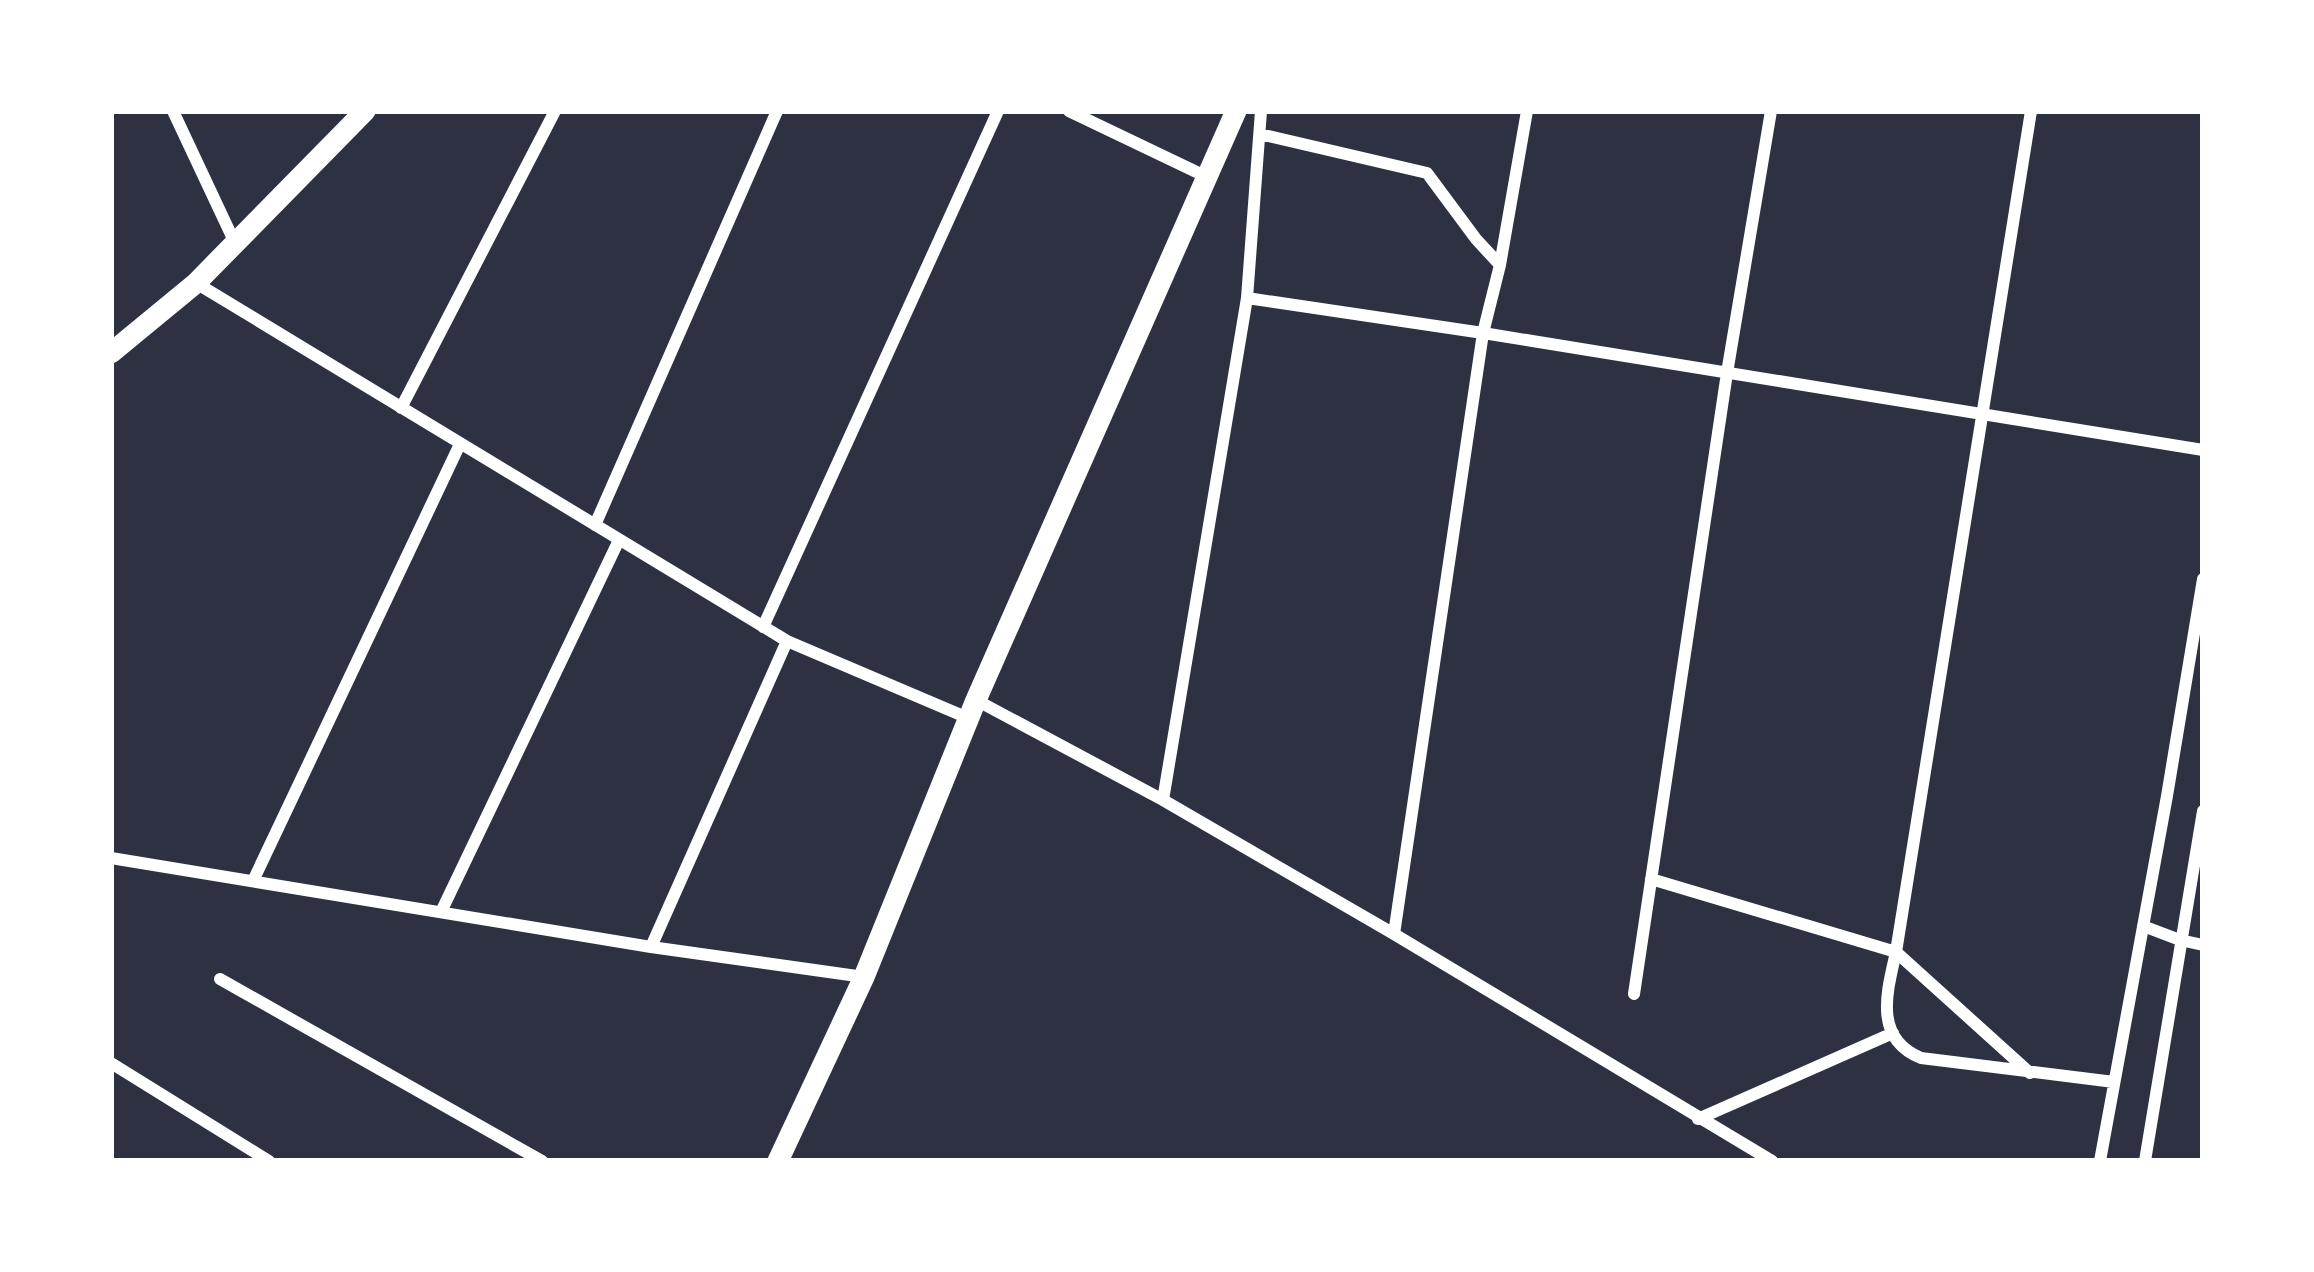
<svg xmlns="http://www.w3.org/2000/svg" width="2314" height="1272" viewBox="0 0 2314 1272" font-family="Rubik,sans-serif">
<style>
.lines{fill:none;stroke-linecap:round;stroke-linejoin:round}
.minor{stroke:#fff;stroke-width:12}
.tertiary{stroke:#fff;stroke-width:21}
</style>
<rect width="100%" height="100%" fill="#2d3142"/>
<g class="lines">
<path class="minor" d="M 173,111 L 235,243
M 1069,111 L 1207,177
M 2031,111 L 1896,952 C 1887,992 1873,1038 1921,1058 L 2114,1082
M 1260,134 L 1427,173 L 1476,239 L 1500,265
M 196,283 L 787,641 L 968,718
M 1247,298 L 1483,333 L 2203,450
M 401,408 L 555,111
M 595,525 L 777,111
M 763,627 L 998,111
M 976,700 L 1163,800 L 1394,934 L 1772,1161
M 1163,800 L 1247,298 L 1261,111
M 111,858 L 651,947 L 864,977
M 1651,879 L 1896,952 L 2030,1073
M 253,881 L 460,444
M 441,912 L 619,540
M 2143,926 L 2180,940 L 2203,945
M 1394,934 L 1483,333 L 1500,265 L 1527,111
M 651,947 L 787,641
M 220,979 L 542,1161
M 1634,994 L 1727,373 L 1771,111
M 111,1063 L 269,1161
M 1698,1119 L 1893,1033
M 2100,1161 L 2167,796 L 2203,579
M 2145,1161 L 2203,811"/>
<path class="tertiary" d="M 111,353 L 196,283 L 365,111
M 778,1161 L 864,977 L 976,700 L 1236,111"/>
</g>
<rect width="2314" height="1272" fill="none" stroke="#ffffff" stroke-width="228"/>
</svg>
